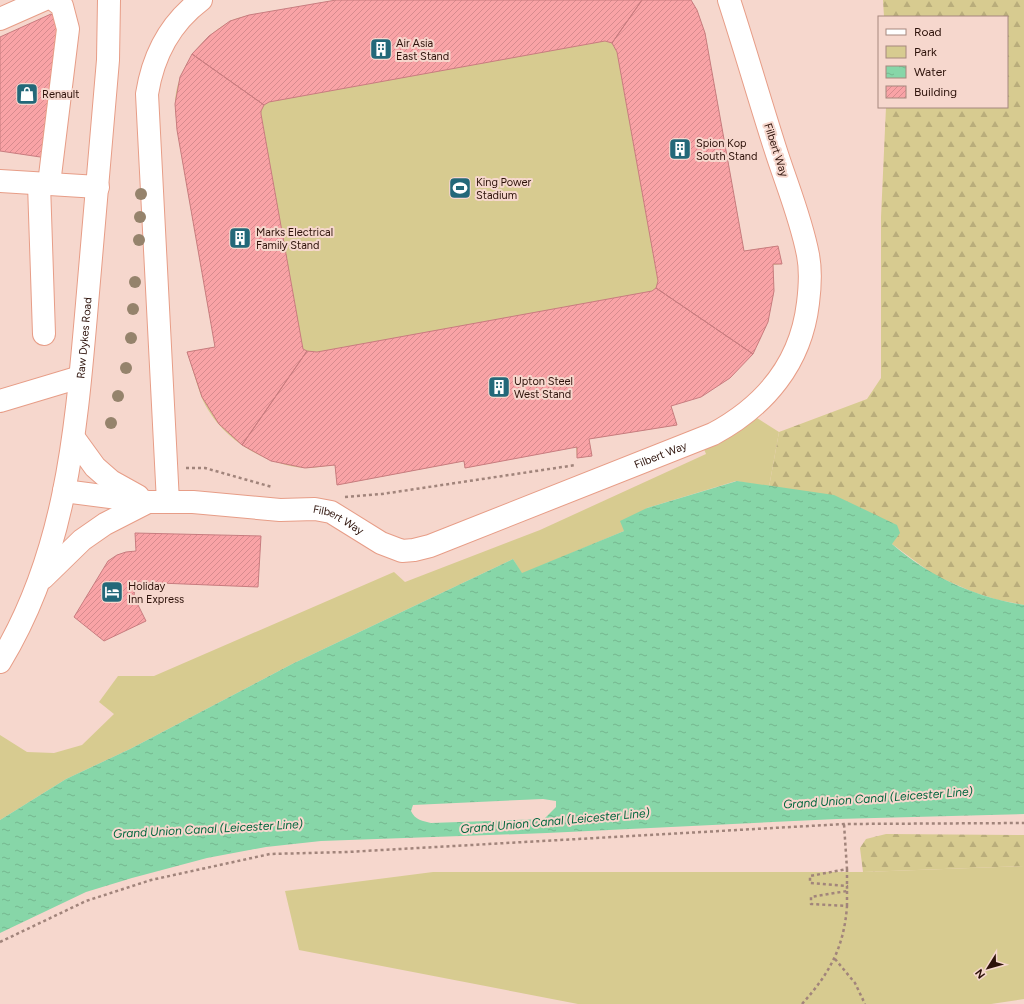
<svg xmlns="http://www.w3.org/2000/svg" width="1024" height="1004" viewBox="0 0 1024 1004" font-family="Figtree,sans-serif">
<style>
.green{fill:#d7cb90}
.forest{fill:url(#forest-firs)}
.water{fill:url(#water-ripples);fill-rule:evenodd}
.building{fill:url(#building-hatch);stroke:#c87c7f}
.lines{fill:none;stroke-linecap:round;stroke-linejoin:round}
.minor-casing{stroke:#e79d87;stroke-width:24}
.path{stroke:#a1847b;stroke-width:2.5;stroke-dasharray:3 3;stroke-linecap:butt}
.minor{stroke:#fff;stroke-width:22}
.tree{fill:#95836c}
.labels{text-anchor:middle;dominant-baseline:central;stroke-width:4;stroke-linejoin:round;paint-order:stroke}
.poi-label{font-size:11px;fill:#2d120a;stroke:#f6d7cd;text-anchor:start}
.street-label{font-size:11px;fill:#2d120a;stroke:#f6d7cd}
.water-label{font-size:12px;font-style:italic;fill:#00663d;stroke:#f6d7cd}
</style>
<defs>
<pattern id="forest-firs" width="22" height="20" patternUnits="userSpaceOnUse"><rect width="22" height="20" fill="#d7cb90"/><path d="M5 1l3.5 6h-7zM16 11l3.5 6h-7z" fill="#b9ad7b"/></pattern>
<pattern id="water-ripples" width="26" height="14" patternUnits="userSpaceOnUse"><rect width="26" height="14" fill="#87d6a8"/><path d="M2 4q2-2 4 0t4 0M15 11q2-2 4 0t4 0" fill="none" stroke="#75b78f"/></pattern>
<pattern id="building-hatch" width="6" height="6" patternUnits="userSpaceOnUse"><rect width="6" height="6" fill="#f9a3a6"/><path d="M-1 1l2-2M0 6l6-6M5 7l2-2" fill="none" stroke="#d68b8e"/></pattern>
</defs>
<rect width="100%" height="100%" fill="#f6d7cd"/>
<path class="green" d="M 697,10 L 705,33 L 744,251 L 778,246 L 782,264 L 773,265 L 774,291 L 768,322 L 753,354 L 671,406 L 677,425 L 589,439 L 592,456 L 577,458 L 576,447 L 465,468 L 464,461 L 337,485 L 335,465 C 325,466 314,468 304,468 C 262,464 218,437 201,396 C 196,382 192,367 187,352 L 215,347 L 177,130 C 177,122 175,113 175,105 C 175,71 200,38 229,22 C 235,18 243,17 249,15 Z
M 757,418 L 779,432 L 769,487 L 736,481 L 647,508 L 624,531 L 522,574 L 513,559 L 292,664 L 130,749 L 66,779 L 0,820 L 0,735 L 27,752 L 54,753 L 82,745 L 114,714 L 99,702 L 118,676 L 154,676 L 394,572 L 405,582 L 540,530 L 706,454 L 704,449 L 735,434 Z
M 1024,866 L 1024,999 L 991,1004 L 578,1004 L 299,950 L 285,891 L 433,872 L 863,872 Z"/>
<path class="forest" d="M 883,0 L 1024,0 L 1024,605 L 998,600 L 973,592 L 934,575 L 892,544 L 769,487 L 779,432 L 867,399 L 881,378 L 881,217 L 886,107 L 1007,107 L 1007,17 L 884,17 Z
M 886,834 L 1024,835 L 1024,866 L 863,872 L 860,848 L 866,839 Z"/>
<path class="water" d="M 737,481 L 834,495 L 897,525 L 900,533 L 892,544 C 930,577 975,597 1024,605 L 1024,814 L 837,819 L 547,833 L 321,841 L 266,847 L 207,858 L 132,878 L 86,892 L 0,933 L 0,820 L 66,779 L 130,749 L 292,664 L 513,559 L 522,573 L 624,531 L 620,521 L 647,508 ZM 543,799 L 556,801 L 556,807 L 544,819 L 431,823 C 423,821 415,820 411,811 L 413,805 Z"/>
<path class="building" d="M 336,0 L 642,0 L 612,43 L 605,41 L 269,102 L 264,105 L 192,54 L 209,36 L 230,21 L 249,15 Z
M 642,0 L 691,0 L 697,10 L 705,33 L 744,251 L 778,246 L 782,264 L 773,264 L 774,291 L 768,322 L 753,354 L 656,288 L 658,281 L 617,52 L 612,43 Z
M 51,14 L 61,23 L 47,158 L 0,151 L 0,37 Z
M 192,54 L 264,105 L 261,111 L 261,114 L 303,349 L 307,351 L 242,445 L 219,424 L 202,397 L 187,352 L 215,347 L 177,130 L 175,104 L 180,77 Z
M 656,288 L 753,354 L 730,378 L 701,397 L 671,406 L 677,425 L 589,439 L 592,456 L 577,458 L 577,447 L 465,468 L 464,461 L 337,485 L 335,465 L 305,468 L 271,461 L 242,445 L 307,351 L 317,352 L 652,291 Z
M 135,533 L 261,536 L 258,587 L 135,582 L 134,597 L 146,621 L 104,641 L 74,617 L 108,561 L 117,555 L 126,552 L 136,551 Z"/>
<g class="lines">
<g class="minor-casing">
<g id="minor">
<path d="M 0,19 L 43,0"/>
<path d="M 0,181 L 98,187"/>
<path d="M 39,184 L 44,334"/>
<path d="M 49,184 L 68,29 L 62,6 L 54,0"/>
<path d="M 0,401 L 80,377"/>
<path d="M 74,438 L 95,467 L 111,481 L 138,496"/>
<path id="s1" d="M 64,491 L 148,502 L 193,502 L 280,510 L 315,509 L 331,512 L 381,543 L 402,551 L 414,550 L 430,546 L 713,434 C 765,406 801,363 808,303 C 810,287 811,270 808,255 C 801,218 786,183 775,148 C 759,98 745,49 729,0"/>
<path d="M 168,502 L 147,94 C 153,56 169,24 201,0"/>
<path d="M 43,578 L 82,540 L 105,524 L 148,502"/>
<path id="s2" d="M 0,662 C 67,552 76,429 87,304 C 94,223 101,141 108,60 L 109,0"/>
</g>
</g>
<path class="path" d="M 186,468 L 205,468 L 272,487
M 345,497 L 382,494 L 576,465
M 847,869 L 847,886
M 847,891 L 847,906
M 0,942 L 86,901 L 151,880 L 270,854 L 347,852 L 844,824 L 1024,823
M 835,959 L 855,983 L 865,1004
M 802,1004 C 829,974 844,948 847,906 L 811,904 L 811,897 L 847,891 L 847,886 L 810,883 L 810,876 L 847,869 L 844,824"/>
<use href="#minor" class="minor"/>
</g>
<g class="tree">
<circle cx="141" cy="194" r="6"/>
<circle cx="140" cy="217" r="6"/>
<circle cx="139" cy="240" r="6"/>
<circle cx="135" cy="282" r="6"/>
<circle cx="133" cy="309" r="6"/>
<circle cx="131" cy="338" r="6"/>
<circle cx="126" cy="368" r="6"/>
<circle cx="118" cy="396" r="6"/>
<circle cx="111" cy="423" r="6"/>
</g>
<defs>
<g id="building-square" transform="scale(1.15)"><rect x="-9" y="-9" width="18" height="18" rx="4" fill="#236879" stroke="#f6d7cd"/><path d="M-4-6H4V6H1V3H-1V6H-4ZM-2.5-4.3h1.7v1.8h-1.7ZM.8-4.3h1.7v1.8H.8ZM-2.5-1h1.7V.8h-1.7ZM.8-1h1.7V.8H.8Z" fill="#fff"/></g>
<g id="shop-square" transform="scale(1.15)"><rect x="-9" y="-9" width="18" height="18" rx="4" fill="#236879" stroke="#f6d7cd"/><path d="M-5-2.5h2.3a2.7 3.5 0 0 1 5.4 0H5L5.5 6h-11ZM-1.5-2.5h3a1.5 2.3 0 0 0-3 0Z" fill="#fff"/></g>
<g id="stadium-square" transform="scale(1.15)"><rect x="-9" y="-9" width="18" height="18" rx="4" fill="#236879" stroke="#f6d7cd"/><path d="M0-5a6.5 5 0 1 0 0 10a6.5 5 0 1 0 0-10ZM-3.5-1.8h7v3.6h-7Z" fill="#fff"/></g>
<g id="hotel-square" transform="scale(1.15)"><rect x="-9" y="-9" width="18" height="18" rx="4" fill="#236879" stroke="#f6d7cd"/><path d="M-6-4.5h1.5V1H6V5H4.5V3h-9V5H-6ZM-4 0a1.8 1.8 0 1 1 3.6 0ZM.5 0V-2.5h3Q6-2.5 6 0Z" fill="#fff"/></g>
</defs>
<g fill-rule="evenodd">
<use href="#building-square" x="381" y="49"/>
<use href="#shop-square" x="27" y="94"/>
<use href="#building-square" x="680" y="149"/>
<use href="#stadium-square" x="460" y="188"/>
<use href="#building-square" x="240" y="238"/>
<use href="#building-square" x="499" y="387"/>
<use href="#hotel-square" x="112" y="592"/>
</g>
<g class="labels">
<g class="poi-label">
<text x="396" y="43">Air Asia<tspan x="396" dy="13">East Stand</tspan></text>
<text x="42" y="94">Renault</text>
<text x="696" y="143">Spion Kop<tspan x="696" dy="13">South Stand</tspan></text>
<text x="476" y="182">King Power<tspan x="476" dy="13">Stadium</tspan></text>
<text x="256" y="232">Marks Electrical<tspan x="256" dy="13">Family Stand</tspan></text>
<text x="514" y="381">Upton Steel<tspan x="514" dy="13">West Stand</tspan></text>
<text x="128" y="586">Holiday<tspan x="128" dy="13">Inn Express</tspan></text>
</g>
<g class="street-label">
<text transform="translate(776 150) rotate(72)">Filbert Way</text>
<text stroke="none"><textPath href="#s2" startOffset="338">Raw Dykes Road</textPath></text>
<text stroke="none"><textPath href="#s1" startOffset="626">Filbert Way</textPath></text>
<text stroke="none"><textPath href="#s1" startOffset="278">Filbert Way</textPath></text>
</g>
<g class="water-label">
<text transform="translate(878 798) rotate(-4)">Grand Union Canal (Leicester Line)</text>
<text transform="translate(555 821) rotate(-5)">Grand Union Canal (Leicester Line)</text>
<text transform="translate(208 829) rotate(-3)">Grand Union Canal (Leicester Line)</text>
</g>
</g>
<rect x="878" y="16" width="130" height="92" fill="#f6d7cd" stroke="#a6887f"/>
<rect x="886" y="29" width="20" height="6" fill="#ffffff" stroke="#a6887f"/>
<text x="914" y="36" font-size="12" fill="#2d120a">Road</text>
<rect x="886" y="46" width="20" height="12" fill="#d7cb90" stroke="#a6887f"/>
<text x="914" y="56" font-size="12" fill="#2d120a">Park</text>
<rect x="886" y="66" width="20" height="12" fill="url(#water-ripples)" stroke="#a6887f"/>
<text x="914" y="76" font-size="12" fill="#2d120a">Water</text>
<rect x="886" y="86" width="20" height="12" fill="url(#building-hatch)" stroke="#a6887f"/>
<text x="914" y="96" font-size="12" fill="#2d120a">Building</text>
<g transform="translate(988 968) rotate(233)" stroke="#f6d7cd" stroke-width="3" paint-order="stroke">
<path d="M0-3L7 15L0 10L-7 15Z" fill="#2d120a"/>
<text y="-6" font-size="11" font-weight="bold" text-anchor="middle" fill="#2d120a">N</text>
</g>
</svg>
